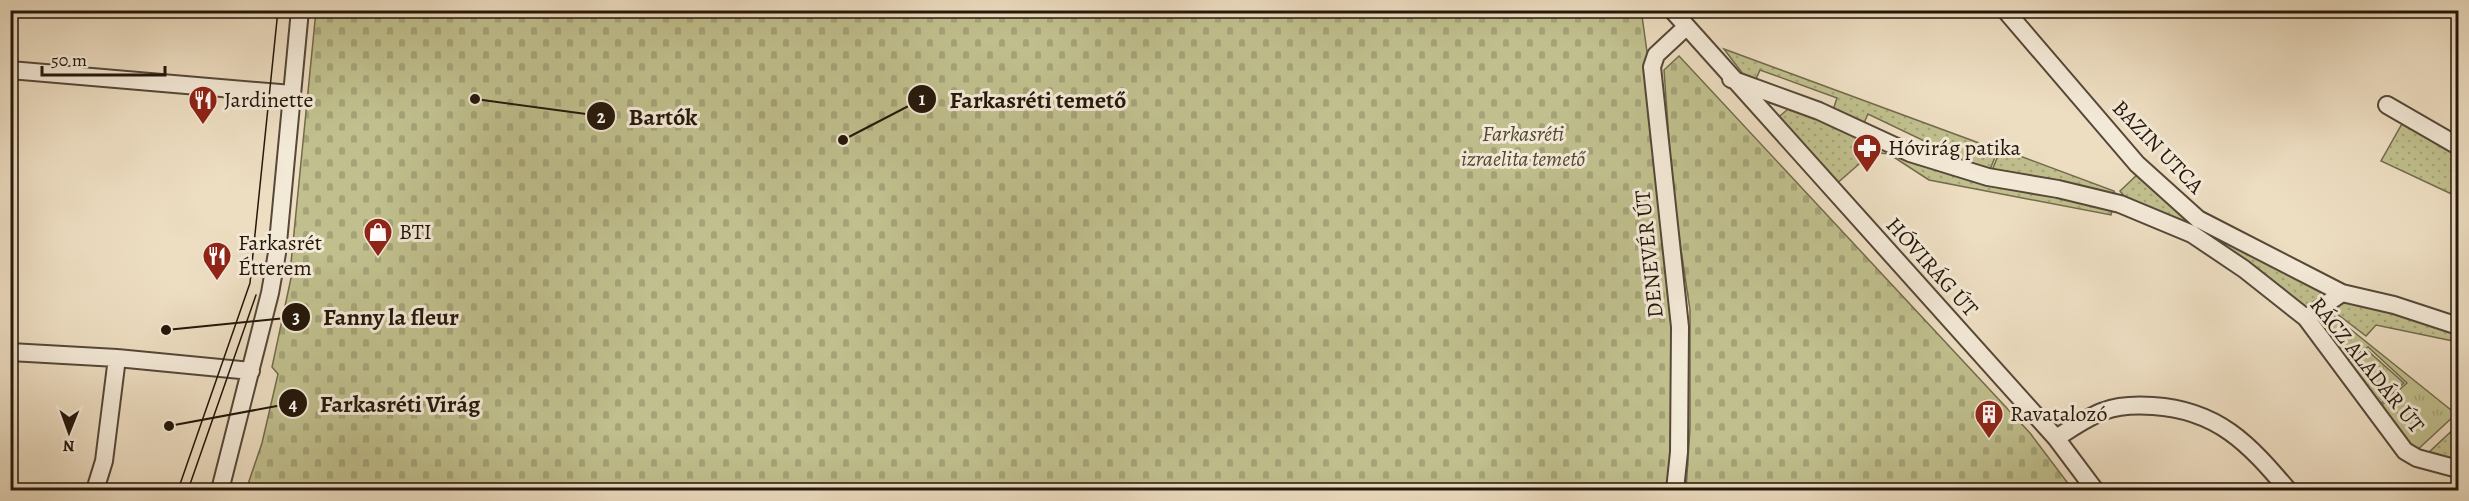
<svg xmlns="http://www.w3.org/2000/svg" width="2469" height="501" viewBox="0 0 2469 501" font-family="Alegreya,serif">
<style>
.grass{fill:url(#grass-dots);stroke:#726b4c;stroke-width:1.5}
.cemetery{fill:url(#cemetery-stones);stroke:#726b4c;stroke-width:1.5}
.park{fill:url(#park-tufts);stroke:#726b4c;stroke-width:1.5}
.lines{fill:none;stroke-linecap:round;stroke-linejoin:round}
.minor-casing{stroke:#564838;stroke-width:20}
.minor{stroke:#f3e9d7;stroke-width:16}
.tram{stroke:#24170a;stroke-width:1.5}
.labels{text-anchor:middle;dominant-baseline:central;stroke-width:6;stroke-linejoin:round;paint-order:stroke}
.poi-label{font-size:22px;fill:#24170a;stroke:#f3e9d7;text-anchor:start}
.park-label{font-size:22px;font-style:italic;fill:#534931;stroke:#f3e9d7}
.street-label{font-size:22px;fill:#24170a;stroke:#f3e9d7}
.leader{fill:none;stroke:#24170a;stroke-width:2}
.callout-dot{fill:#24170a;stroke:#f3e9d7;stroke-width:2}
.mark-label{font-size:18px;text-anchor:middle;font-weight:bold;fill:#fff}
.callout-label{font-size:24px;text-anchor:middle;font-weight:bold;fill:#24170a;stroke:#f3e9d7;stroke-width:6;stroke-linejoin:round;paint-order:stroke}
</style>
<defs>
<pattern id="grass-dots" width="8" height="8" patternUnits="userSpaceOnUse" patternTransform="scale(1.5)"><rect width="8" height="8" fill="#c0bf8d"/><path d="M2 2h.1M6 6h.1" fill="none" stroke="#a5a378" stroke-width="1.8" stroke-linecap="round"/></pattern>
<pattern id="cemetery-stones" width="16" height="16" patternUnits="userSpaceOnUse" patternTransform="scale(1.5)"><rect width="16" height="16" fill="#c0bf8d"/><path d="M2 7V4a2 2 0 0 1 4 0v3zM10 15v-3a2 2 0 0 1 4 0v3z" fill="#a5a378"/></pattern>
<pattern id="park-tufts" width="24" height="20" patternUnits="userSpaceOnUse" patternTransform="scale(1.5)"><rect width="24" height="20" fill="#c0bf8d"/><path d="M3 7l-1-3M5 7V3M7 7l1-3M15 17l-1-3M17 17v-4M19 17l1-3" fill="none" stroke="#a5a378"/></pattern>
</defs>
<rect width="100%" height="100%" fill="#edddc1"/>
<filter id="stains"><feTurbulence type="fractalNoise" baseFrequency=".00333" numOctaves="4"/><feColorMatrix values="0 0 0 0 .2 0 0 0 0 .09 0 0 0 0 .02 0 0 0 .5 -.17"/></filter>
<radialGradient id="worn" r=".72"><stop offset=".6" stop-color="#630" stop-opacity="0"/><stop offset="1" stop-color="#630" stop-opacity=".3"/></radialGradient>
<path class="grass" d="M 1724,49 L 1998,150 L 1989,172 L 1868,114 L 1864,123 L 1833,110 L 1837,98 L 1760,70 L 1756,79 L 1743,74 Z
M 1793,105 L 1883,143 L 1834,186 L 1776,119 Z
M 2403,122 L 2458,152 L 2458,197 L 2381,161 Z
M 1888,144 L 2114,203 L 2111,215 L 1929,180 L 1889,154 L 1879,153 Z
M 2001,149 L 2114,191 L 2117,198 L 1990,175 Z
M 2139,173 L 2332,292 L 2305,313 L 2161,212 L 2124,196 L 2120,191 Z
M 2346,301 L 2458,329 L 2458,342 L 2376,325 L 2366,336 L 2332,310 Z
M 2458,425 L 2458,465 L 2425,456 Z"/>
<path class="cemetery" d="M 1637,10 L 1642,16 L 1648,59 L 1673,292 L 1670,490 L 246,490 L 262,443 L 278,374 L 272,367 L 294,264 L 291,263 L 316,11 Z
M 1679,56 L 2030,433 L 2073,490 L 1686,490 L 1690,428 L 1690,310 L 1673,196 L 1664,70 Z"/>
<path class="park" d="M 2329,312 L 2456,414 L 2414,453 L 2376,410 L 2407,383 L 2368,347 L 2344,363 L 2314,324 Z
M 2367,350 L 2404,383 L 2379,405 L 2347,365 Z"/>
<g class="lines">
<g class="minor-casing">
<path id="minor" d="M 1672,10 L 2056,438 L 2095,490
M 2005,10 L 2137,164 L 2198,219 L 2342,293
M 10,70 L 292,94
M 1731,79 L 1819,111 L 1910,153 L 1988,177 L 2058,189 L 2120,204 L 2192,234 L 2244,269 L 2306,318 L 2405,451 L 2417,458 L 2458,469
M 2387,105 L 2458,146
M 2306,318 L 2342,293 L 2394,305 L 2458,326
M 10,352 L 117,358 L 251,371
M 2056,438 C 2071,429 2087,417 2104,411 C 2119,405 2137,405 2153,406 C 2218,410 2249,444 2288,490
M 95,490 L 104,461 L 117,358
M 220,490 L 270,293 L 277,253 L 300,10
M 1675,490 L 1679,452 L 1680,327 L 1652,67 L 1656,55 L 1686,27"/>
</g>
<use href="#minor" class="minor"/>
<path class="tram" d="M 178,490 L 250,283 L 278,10
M 188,490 L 256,295"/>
</g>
<defs>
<g id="restaurant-pin" transform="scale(1.5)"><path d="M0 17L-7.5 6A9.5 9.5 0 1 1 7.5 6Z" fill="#8f2418" stroke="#f3e9d7"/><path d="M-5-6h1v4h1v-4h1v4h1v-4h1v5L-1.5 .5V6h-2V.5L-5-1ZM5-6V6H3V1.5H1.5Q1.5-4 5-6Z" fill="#fff"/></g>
<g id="pharmacy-pin" transform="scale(1.5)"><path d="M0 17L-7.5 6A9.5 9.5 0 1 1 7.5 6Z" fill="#8f2418" stroke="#f3e9d7"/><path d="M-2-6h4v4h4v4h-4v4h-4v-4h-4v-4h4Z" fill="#fff"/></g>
<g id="shop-pin" transform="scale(1.5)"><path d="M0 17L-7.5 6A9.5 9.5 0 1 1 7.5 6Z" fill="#8f2418" stroke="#f3e9d7"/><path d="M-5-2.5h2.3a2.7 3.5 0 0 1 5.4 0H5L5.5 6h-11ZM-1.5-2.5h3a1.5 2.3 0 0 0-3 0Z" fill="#fff"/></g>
<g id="building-pin" transform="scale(1.5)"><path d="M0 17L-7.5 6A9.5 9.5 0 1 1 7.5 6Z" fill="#8f2418" stroke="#f3e9d7"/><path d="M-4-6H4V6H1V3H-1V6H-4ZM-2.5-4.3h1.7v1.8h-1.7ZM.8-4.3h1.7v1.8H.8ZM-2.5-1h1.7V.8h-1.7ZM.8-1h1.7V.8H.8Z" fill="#fff"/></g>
</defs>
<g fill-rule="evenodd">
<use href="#restaurant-pin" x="203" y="100"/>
<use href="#pharmacy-pin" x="1867" y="148"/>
<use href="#shop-pin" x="378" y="232"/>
<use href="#restaurant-pin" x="217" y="256"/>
<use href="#building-pin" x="1989" y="414"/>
</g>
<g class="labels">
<g class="poi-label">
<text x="224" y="100">Jardinette</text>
<text x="1888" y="148">Hóvirág patika</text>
<text x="399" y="232">BTI</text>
<text x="238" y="243">Farkasrét<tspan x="238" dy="25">Étterem</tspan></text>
<text x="2010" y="414">Ravatalozó</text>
</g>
<g class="park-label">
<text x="1523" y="134">Farkasréti<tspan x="1523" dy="25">izraelita temető</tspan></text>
</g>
<g class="street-label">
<text transform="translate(2158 147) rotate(46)">BAZIN UTCA</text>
<text transform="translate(1649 254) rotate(-96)">DENEVÉR ÚT</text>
<text transform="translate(1932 267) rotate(48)">HÓVIRÁG ÚT</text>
<text transform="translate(2367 365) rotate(51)">RÁCZ ALADÁR ÚT</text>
</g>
</g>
<path class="leader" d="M843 140L922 99M475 99L601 116M166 330L296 317M169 426L293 403"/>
<g class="callout-dot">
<circle cx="843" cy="140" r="6"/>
<circle cx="475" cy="99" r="6"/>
<circle cx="166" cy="330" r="6"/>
<circle cx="169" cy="426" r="6"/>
<circle cx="922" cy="99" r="15"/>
<circle cx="601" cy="116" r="15"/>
<circle cx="296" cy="317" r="15"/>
<circle cx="293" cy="403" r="15"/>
</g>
<g class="mark-label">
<text x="922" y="105">1</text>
<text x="601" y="123">2</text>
<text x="296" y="323">3</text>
<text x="293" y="410">4</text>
</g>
<g class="callout-label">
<text x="1038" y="108">Farkasréti temető</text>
<text x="663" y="125">Bartók</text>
<text x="391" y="325">Fanny la fleur</text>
<text x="400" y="412">Farkasréti Virág</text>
</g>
<rect width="2469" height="501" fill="none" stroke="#edddc1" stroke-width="36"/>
<rect x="12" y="12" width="2445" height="477" fill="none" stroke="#24170a" stroke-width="3"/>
<rect x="18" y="18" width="2433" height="465" fill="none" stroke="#24170a" stroke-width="1.5"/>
<g transform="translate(69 432) rotate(181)" stroke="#f3e9d7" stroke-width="4.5" paint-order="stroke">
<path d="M0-4.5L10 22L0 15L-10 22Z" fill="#24170a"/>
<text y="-9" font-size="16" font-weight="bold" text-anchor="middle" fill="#24170a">N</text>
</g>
<path d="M42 66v9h123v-9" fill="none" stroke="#24170a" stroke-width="3"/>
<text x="51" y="66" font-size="18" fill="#24170a" stroke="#f3e9d7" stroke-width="4.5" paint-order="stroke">50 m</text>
<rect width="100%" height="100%" filter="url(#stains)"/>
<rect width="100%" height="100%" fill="url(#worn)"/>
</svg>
